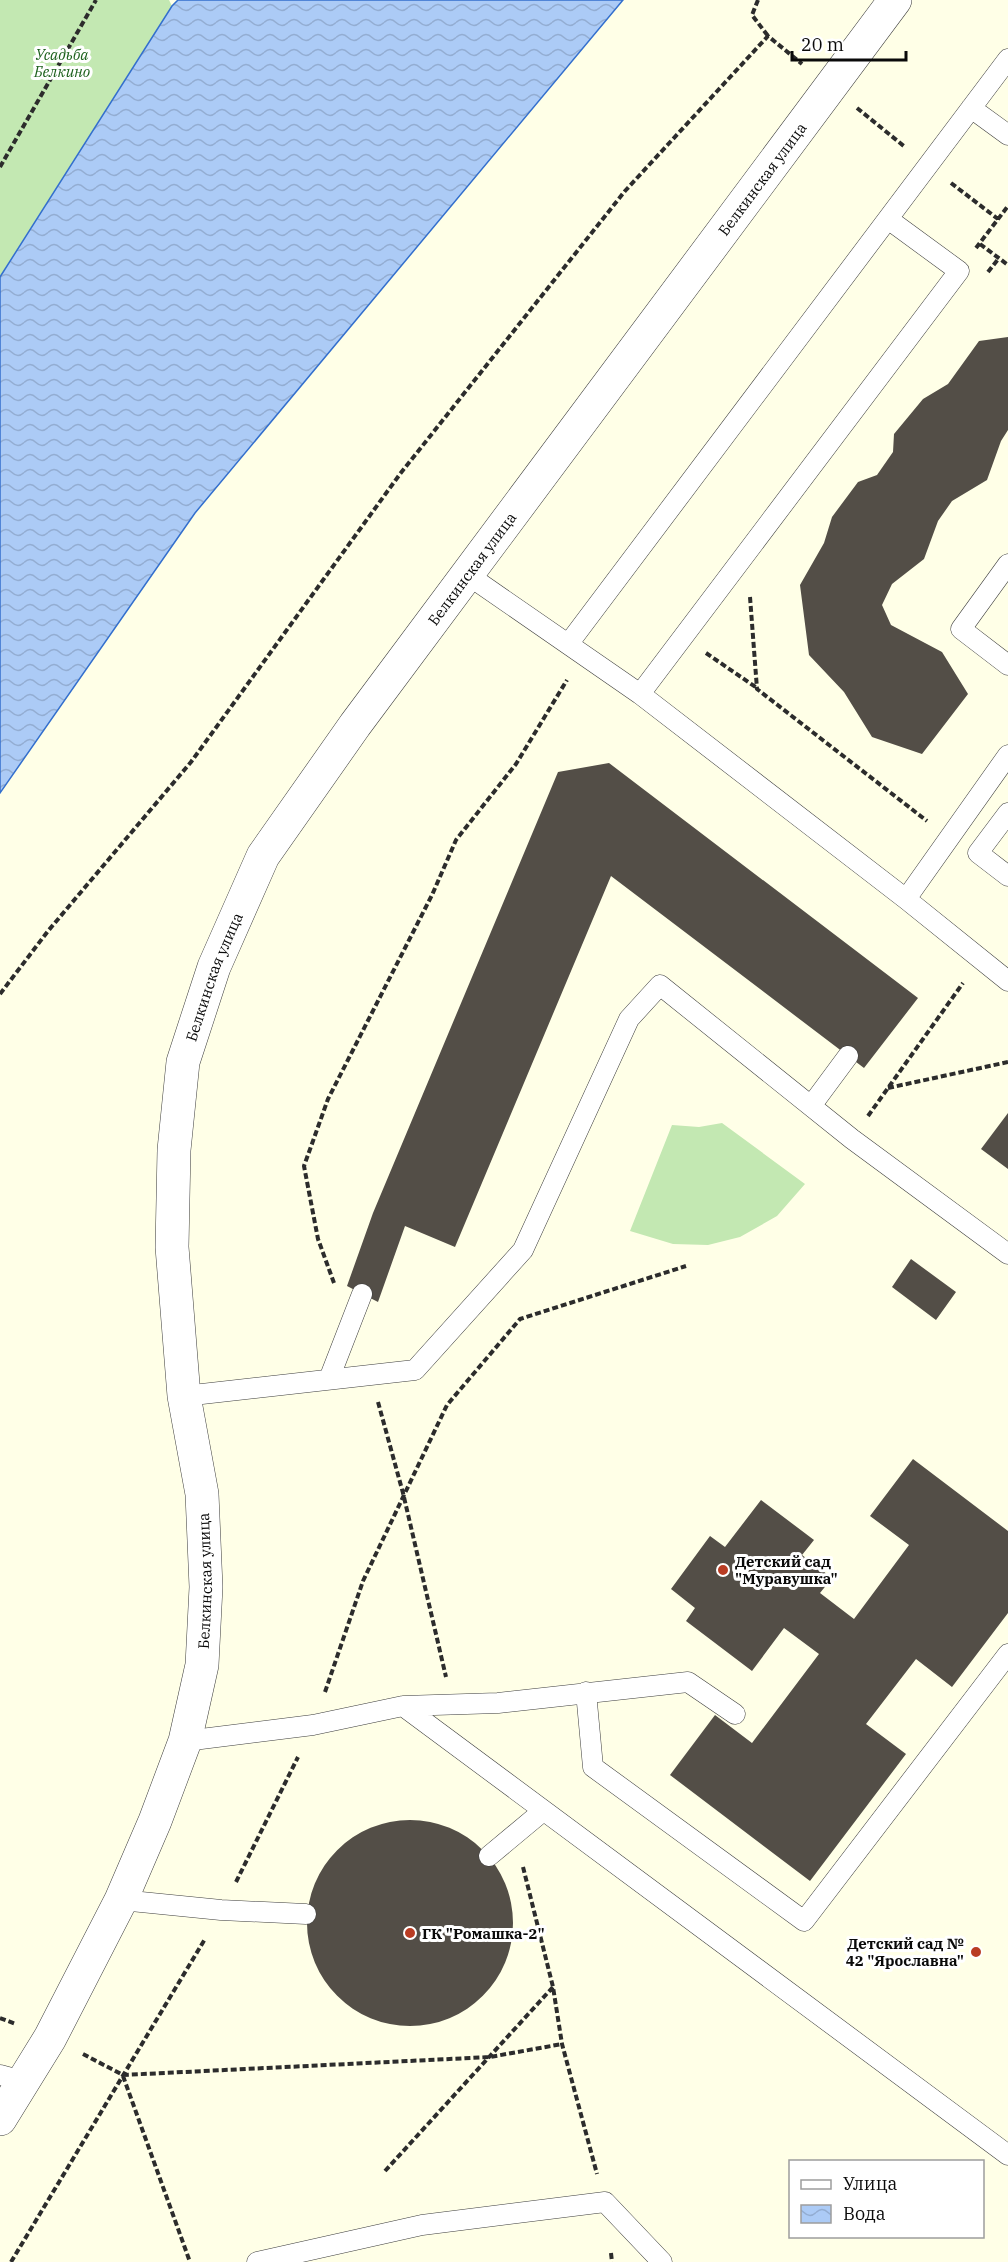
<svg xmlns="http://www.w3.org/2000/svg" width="1008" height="2262" viewBox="0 0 1008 2262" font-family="'IBM Plex Serif',serif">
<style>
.grass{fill:#c3e8b2}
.water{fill:url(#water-waves);stroke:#336fcd;stroke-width:1.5}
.building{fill:#534e47}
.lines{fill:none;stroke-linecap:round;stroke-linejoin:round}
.service-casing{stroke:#3d3d3d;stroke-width:21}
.tertiary-casing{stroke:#3d3d3d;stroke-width:34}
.path{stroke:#2c2c2c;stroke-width:4;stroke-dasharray:6 3;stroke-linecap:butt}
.service{stroke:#fff;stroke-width:20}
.tertiary{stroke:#fff;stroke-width:33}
.poi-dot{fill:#b93c23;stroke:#fff;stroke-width:2}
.labels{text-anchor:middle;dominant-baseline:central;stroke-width:6;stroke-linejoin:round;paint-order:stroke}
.park-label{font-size:15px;font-style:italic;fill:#1c601c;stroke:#fff}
.street-label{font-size:15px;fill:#0a0a0a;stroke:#fff}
.poi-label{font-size:15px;font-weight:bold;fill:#0a0a0a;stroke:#fff;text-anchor:start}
</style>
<defs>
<pattern id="water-waves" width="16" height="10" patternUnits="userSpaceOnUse" patternTransform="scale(1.5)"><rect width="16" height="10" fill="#accbf6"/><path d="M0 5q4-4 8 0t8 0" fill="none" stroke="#93add2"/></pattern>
</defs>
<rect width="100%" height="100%" fill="#ffffe7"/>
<path class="grass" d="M 0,0 L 169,0 L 172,6 L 0,277 Z
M 722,1123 L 805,1184 L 777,1216 L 740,1237 L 708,1245 L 673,1244 L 630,1231 L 672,1125 L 699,1127 Z"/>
<path class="water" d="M 178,0 L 623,0 L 195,513 L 0,793 L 0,277 L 172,6 Z"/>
<path class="building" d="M 1008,337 L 1008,430 L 1001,441 L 987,480 L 952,501 L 938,521 L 924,559 L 892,584 L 882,605 L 891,625 L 942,652 L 968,694 L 922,754 L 872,737 L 844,692 L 809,655 L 800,585 L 824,543 L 832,517 L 858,482 L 877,475 L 893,452 L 894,434 L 923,399 L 948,384 L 979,341 Z
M 609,763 L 918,998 L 864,1068 L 611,876 L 455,1247 L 405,1226 L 378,1302 L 347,1286 L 373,1213 L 558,772 Z
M 1008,1113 L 1008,1169 L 981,1149 Z
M 911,1259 L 956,1292 L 936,1320 L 892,1287 Z
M 913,1459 L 1008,1531 L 1008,1613 L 952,1687 L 916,1659 L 866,1724 L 906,1754 L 810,1881 L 670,1775 L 715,1715 L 752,1743 L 819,1654 L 784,1628 L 752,1671 L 686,1621 L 695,1608 L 671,1589 L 710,1536 L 725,1547 L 761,1500 L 814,1540 L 802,1555 L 832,1578 L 820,1593 L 854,1619 L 909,1545 L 870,1516 Z
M307 1923a103 103 0 1 1 206 0a103 103 0 1 1-206 0Z"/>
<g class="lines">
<g class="service-casing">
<path id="service" d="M 971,108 L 1008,135
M 1008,564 L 961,629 L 1008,665
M 468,575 L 640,694 L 906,899 L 1008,981
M 569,643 L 1008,59
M 640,694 L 959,271 L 888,219
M 1008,813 L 978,853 L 1008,876
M 906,899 L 1008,755
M 811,1106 L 848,1056
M 329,1379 L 362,1294
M 184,1396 L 415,1370 L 523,1250 L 629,1019 L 660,985 L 852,1139 L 1008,1254
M 586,1692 L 593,1767 L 804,1921 L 1008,1654
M 403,1706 L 498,1703 L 688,1682 L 735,1714
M 185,1741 L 313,1725 L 403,1706 L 1008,2155
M 489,1856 L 543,1811
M 121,1900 L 221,1910 L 306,1914
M 0,2075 L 22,2081
M 257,2262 L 422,2225 L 605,2202 L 662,2262"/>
</g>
<g class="tertiary-casing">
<g id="tertiary">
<path id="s1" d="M 0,2119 L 50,2038 L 121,1900 L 155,1821 L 185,1741 L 202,1665 L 206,1587 L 202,1494 L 184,1396 L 172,1247 L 174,1150 L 183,1062 L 214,967 L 263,856 L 355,725 L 895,0"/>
</g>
</g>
<path class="path" d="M 758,0 L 752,15 L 768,36
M 857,108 L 905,147
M 0,167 L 96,0
M 951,183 L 998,219
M 980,244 L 1008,265
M 976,248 L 1008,206
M 988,272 L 999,258
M 750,597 L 757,689 L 927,821
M 706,653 L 757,688
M 0,994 L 48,931 L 191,762 L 400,474 L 625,191 L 768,36 L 802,64
M 888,1088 L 1008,1062
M 868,1116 L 963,983
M 334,1283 L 318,1239 L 304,1166 L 328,1099 L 432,895 L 456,840 L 516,764 L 567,680
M 378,1402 L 403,1493 L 446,1677
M 325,1692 L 363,1581 L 447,1405 L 520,1319 L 686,1266
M 523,1867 L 553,1987 L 562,2044 L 597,2174
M 236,1882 L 298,1757
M 0,2018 L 16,2024
M 83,2054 L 123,2075 L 490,2057 L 562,2044
M 123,2076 L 190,2262
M 385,2171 L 553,1987
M 611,2253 L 612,2262
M 11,2262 L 205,1939"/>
<use href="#service" class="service"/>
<use href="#tertiary" class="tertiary"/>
</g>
<g class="poi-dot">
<circle cx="723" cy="1570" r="6"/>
<circle cx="410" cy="1933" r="6"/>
<circle cx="976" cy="1952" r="6"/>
</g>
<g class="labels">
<g class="park-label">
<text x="62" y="54">Усадьба<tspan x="62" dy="17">Белкино</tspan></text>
</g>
<g class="street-label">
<text stroke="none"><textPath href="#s1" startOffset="2168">Белкинская улица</textPath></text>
<text stroke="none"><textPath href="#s1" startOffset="1682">Белкинская улица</textPath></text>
<text stroke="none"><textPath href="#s1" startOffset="1196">Белкинская улица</textPath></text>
<text stroke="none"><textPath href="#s1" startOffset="584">Белкинская улица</textPath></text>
</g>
<g class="poi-label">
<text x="735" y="1561">Детский сад<tspan x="735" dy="17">"Муравушка"</tspan></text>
<text x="422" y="1933">ГК "Ромашка-2"</text>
<text x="964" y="1943" text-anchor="end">Детский сад №<tspan x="964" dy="17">42 "Ярославна"</tspan></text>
</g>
</g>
<rect x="789" y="2160" width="195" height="78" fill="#ffffff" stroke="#9d9d9d" stroke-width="1.5"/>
<rect x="801" y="2180" width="30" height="9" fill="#ffffff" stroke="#9d9d9d" stroke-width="1.5"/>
<text x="843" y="2190" font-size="18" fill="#0a0a0a">Улица</text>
<rect x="801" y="2205" width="30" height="18" fill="url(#water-waves)" stroke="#9d9d9d" stroke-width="1.5"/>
<text x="843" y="2220" font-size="18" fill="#0a0a0a">Вода</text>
<path d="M792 51v9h114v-9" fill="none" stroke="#0a0a0a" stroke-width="3"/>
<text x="801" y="51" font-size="18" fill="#0a0a0a" stroke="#ffffff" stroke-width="4.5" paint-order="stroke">20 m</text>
</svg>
